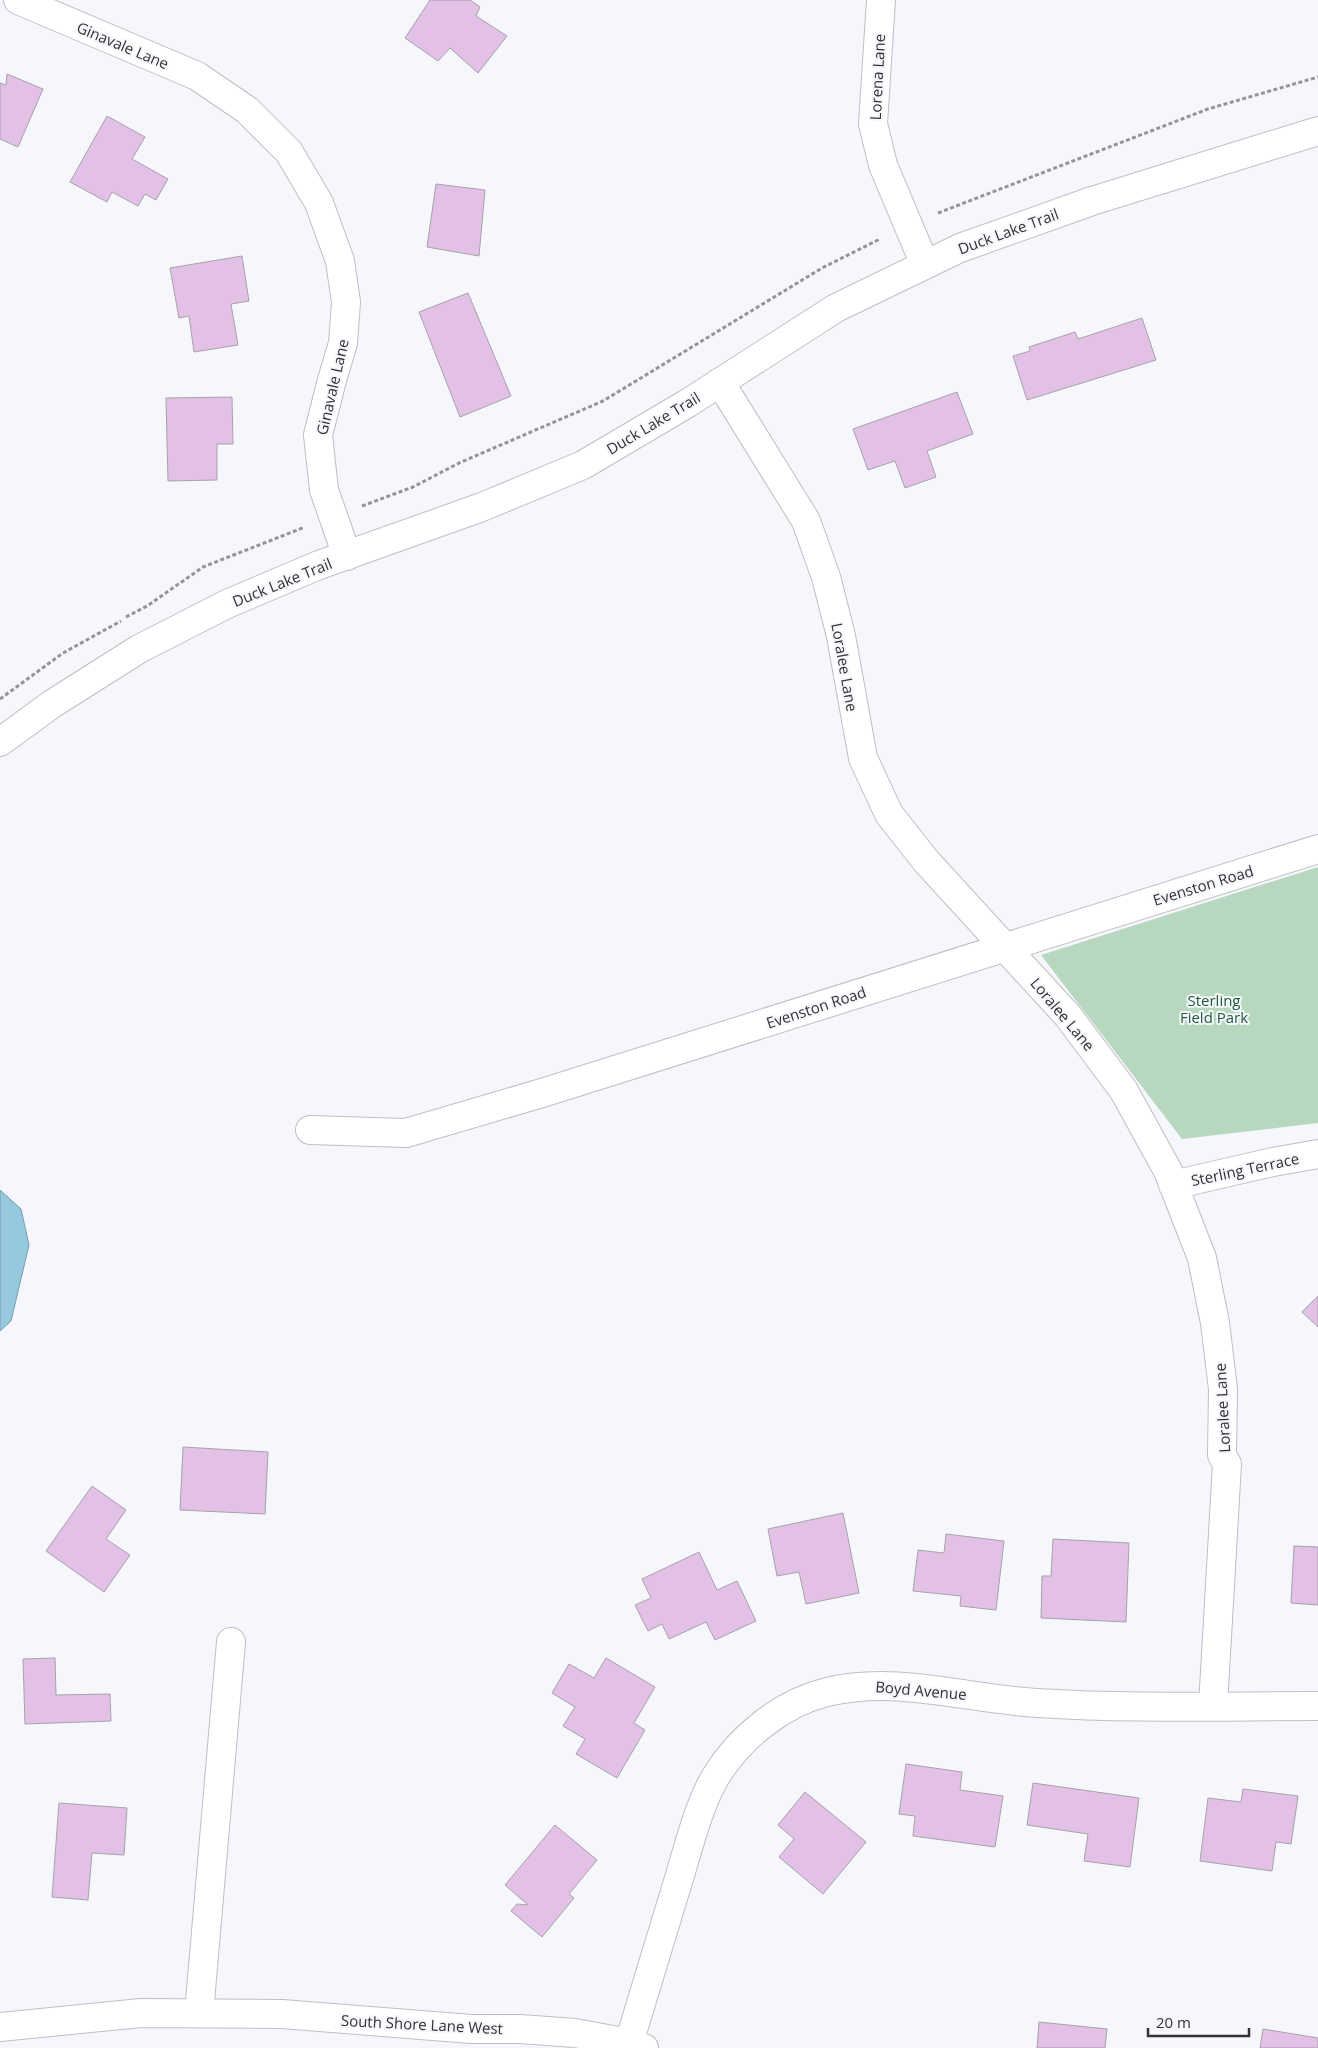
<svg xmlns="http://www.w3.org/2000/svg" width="1318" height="2048" viewBox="0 0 1318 2048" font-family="'Open Sans',sans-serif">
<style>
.green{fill:#b7d8be}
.water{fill:#96c8df;stroke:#789bac}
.building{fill:#e3c0e5;stroke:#a7a2a8}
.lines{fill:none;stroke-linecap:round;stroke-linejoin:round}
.minor-casing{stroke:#bfbec5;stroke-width:30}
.tertiary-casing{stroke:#bfbec5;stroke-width:30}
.path{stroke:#959599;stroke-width:3;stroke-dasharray:4 2.5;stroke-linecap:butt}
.minor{stroke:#fff;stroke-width:28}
.tertiary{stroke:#fff;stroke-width:28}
.labels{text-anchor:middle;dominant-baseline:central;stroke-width:4;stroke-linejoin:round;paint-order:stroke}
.street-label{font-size:15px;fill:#323234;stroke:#f6f6fd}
.park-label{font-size:15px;fill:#1e5d35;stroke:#f6f6fd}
</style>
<rect width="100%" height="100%" fill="#f6f6fd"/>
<path class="green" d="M 1318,867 L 1318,1123 L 1182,1139 L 1041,955 Z"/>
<path class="water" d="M 0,1190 L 21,1209 L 29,1245 L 11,1321 L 0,1331 Z"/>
<path class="building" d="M 430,0 L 470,0 L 480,7 L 476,16 L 507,36 L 478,73 L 450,48 L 438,61 L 405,38 Z
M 7,74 L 43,89 L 18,147 L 0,139 L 0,83 L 6,85 Z
M 107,116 L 145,137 L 132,159 L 168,179 L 156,200 L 145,194 L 138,206 L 112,192 L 107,202 L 70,182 Z
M 436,184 L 485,190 L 479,256 L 427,247 Z
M 242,256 L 249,301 L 231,304 L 238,345 L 194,352 L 189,316 L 179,318 L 170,268 Z
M 468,293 L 511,396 L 460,417 L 419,312 Z
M 1142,318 L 1156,360 L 1027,400 L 1013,356 L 1030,351 L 1029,347 L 1075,332 L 1078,339 Z
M 957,392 L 973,434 L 927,451 L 936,477 L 905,488 L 895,461 L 868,470 L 853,429 Z
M 232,397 L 233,444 L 217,444 L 217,480 L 168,481 L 166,398 Z
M 1318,1296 L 1318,1327 L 1302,1312 Z
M 183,1447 L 268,1452 L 265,1514 L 180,1510 Z
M 92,1486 L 126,1510 L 106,1539 L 130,1555 L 104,1592 L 46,1551 Z
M 843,1513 L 859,1593 L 806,1604 L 799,1572 L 777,1576 L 768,1529 Z
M 946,1534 L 1004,1541 L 996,1610 L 960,1606 L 961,1596 L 913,1591 L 918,1550 L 944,1553 Z
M 1053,1539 L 1129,1543 L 1126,1622 L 1041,1618 L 1042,1576 L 1051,1576 Z
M 1294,1546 L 1318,1547 L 1318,1605 L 1291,1603 Z
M 699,1552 L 717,1590 L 737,1581 L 756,1621 L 715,1640 L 706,1622 L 669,1639 L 662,1624 L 648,1631 L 635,1605 L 651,1598 L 642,1579 Z
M 55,1658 L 56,1695 L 110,1694 L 111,1721 L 25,1724 L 23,1659 Z
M 606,1658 L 655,1687 L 634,1723 L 645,1730 L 617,1778 L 576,1754 L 585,1739 L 563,1726 L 575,1707 L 552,1693 L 569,1664 L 594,1678 Z
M 906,1764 L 962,1772 L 960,1790 L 1003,1796 L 995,1847 L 913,1836 L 915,1816 L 899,1814 Z
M 1033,1783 L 1139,1798 L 1130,1867 L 1084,1861 L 1088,1834 L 1027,1825 Z
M 1243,1789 L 1298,1796 L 1291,1844 L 1276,1842 L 1272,1871 L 1200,1861 L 1208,1798 L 1241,1802 Z
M 805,1792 L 866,1842 L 823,1894 L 779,1857 L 794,1839 L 778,1825 Z
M 59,1803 L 127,1808 L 124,1855 L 92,1853 L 88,1900 L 52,1897 Z
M 555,1825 L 597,1860 L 569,1894 L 574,1898 L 542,1937 L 511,1911 L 517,1904 L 528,1905 L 505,1885 Z
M 1039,2022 L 1107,2029 L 1105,2048 L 1037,2048 Z
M 1263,2029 L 1318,2038 L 1318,2048 L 1260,2048 Z"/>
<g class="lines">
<g class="minor-casing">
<path id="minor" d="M 18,0 L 197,76 L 247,110 L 289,152 L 319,203 L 340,261 L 346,302 L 343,343 L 332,380 L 318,435 L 324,490 L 347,556
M 881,0 L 873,124 L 883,165 L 925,265
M 720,382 L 806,521 L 826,577 L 841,636 L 863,758 L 889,814 L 926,861 L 1068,1016 L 1124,1091 L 1168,1171 L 1202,1258 L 1215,1323 L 1223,1389 L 1222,1455 L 1227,1464 L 1213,1706
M 310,1130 L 406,1133 L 542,1093 L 1318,849
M 1173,1185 L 1273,1162 L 1318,1154
M 199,2013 L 231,1642
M 0,2027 L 141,2013 L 282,2014 L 471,2029 L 520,2029 L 575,2033 L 629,2043 L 644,2048
M 629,2043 C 646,1987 663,1931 680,1875 C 689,1845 700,1802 716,1776 C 740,1737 782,1703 827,1692 C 897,1675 967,1699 1037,1703 C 1131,1709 1224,1706 1318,1706"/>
</g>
<g class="tertiary-casing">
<path id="tertiary" d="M 0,742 L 52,704 L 139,649 L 227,604 L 319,565 L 482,507 L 583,465 L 688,403 L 836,308 L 960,248 L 1092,201 L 1318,131"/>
</g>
<path class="path" d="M 938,213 L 1208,109 L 1318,77
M 362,506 L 413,487 L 459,463 L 603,401 L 822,268 L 880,239
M 126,617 L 147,606 L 203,567 L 305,527
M 0,699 L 63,653 L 121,621"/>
<use href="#minor" class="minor"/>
<use href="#tertiary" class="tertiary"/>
</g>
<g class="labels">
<g class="street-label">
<text transform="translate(123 45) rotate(23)">Ginavale Lane</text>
<text transform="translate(877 77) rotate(-87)">Lorena Lane</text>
<text transform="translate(1008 231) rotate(-20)">Duck Lake Trail</text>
<text transform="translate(332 387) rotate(-77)">Ginavale Lane</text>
<text transform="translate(653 423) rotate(-31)">Duck Lake Trail</text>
<text transform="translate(282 582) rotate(-22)">Duck Lake Trail</text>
<text transform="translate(845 667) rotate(80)">Loralee Lane</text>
<text transform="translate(1203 885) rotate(-17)">Evenston Road</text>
<text transform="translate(816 1007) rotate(-18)">Evenston Road</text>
<text transform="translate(1063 1014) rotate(50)">Loralee Lane</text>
<text transform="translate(1245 1169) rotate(-12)">Sterling Terrace</text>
<text transform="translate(1222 1408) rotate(-93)">Loralee Lane</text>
<text transform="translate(921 1690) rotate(5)">Boyd Avenue</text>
<text transform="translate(422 2024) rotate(3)">South Shore Lane West</text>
</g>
<g class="park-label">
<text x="1214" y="1000">Sterling<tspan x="1214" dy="17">Field Park</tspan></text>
</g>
</g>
<path d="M1148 2028v8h101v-8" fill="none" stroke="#323234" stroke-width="2.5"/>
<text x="1156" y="2028" font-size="15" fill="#323234" stroke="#f6f6fd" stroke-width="4" paint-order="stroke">20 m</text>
</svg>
